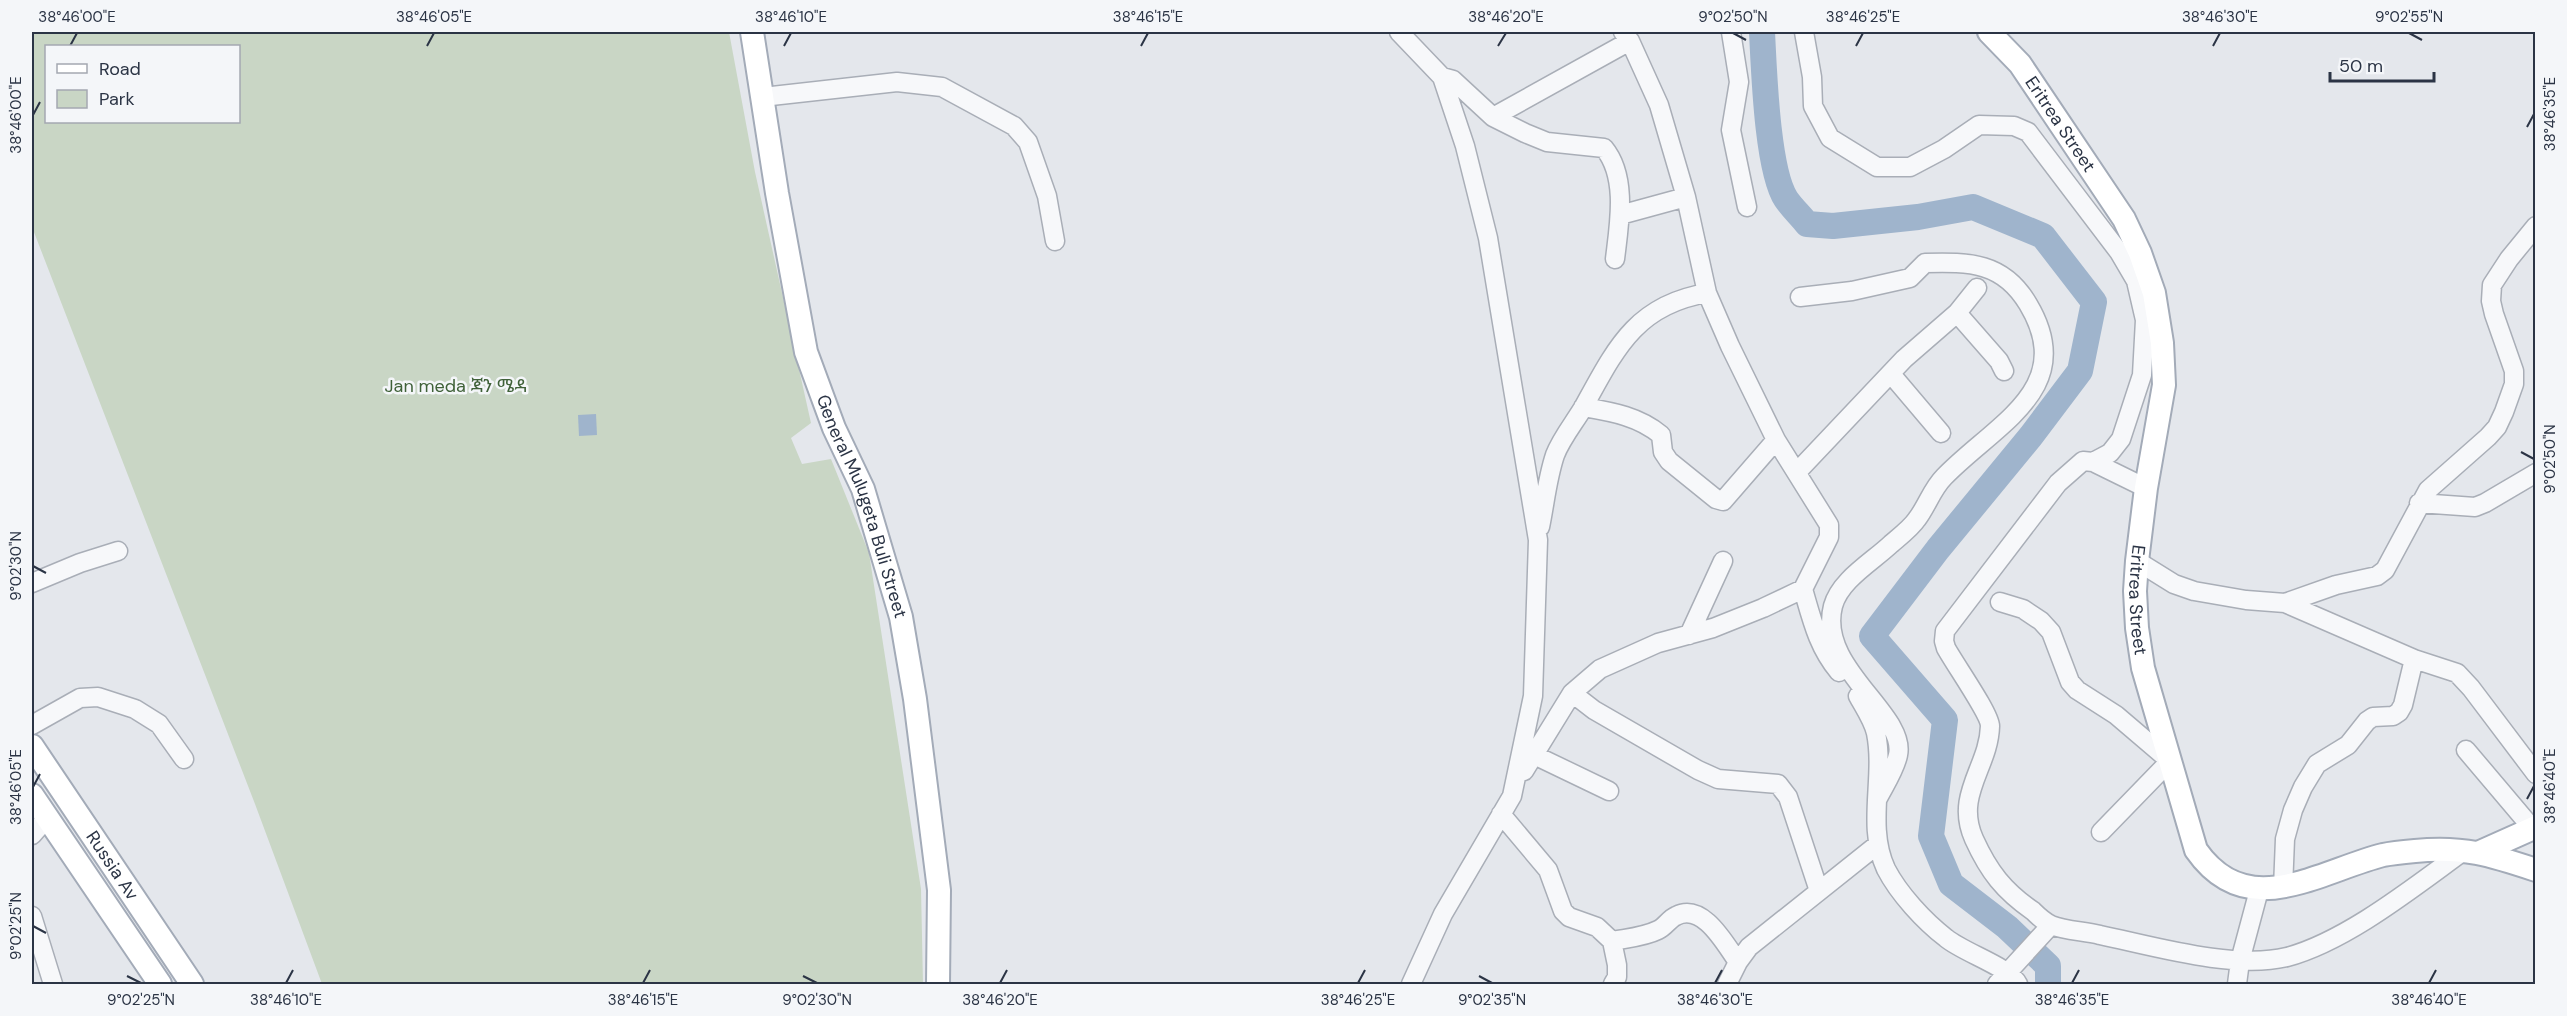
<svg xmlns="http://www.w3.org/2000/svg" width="2567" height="1016" viewBox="0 0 2567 1016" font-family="'DM Sans','Noto Sans Ethiopic',sans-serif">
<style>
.green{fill:#c9d6c5;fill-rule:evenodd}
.water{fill:#9fb4cc}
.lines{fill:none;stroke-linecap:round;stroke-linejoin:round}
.river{stroke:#9fb4cc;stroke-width:26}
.minor-casing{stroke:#a9aeb7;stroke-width:21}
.major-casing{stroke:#a3abb8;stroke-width:26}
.minor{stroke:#f7f8fa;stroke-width:18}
.major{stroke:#fff;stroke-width:22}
.ticks{fill:none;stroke:#2b3445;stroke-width:2}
.labels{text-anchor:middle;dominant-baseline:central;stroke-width:5;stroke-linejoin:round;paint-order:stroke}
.street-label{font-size:18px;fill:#2b3445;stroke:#f4f6f9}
.park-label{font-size:18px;fill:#3f6138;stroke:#f4f6f9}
.neatline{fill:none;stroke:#2b3445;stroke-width:2}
.ticks-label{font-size:15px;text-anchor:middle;fill:#2b3445}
</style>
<rect width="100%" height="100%" fill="#e4e7ec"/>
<path class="green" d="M 32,32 L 729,32 L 755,172 L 811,423 L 791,438 L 802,464 L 831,459 L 869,553 L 921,889 L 923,984 L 322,984 L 255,804 L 32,227 ZM 46,46 L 238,46 L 238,122 L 46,122 Z"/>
<path class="water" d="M 596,414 L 597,435 L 579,436 L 578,415 Z"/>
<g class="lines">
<path class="river" d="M 1762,32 C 1764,69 1767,170 1786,199 C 1792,208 1801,216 1807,224 L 1833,226 L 1918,217 L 1973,207 L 2043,236 L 2094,302 L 2080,371 L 2031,436 L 1938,549 L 1872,636 L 1945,720 L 1931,836 L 1951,884 L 2007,927 L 2048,966 L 2048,984"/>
<g class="minor-casing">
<path id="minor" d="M 1399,32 L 1442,77 L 1465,146 L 1488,238 L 1538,540 L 1533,696 L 1512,796 L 1443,914 L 1411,984
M 1731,32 L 1739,82 L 1731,130 L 1747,207
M 1804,32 L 1812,77 L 1813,106 L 1830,138 L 1877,167 L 1910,167 L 1944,149 L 1979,125 L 2014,126 L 2028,132 L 2119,252 L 2136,281 L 2145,320 L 2142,375 L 2121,439 L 2110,453 L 2093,462
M 1442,77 L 1453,80 L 1493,117 L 1525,133 L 1547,142 L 1604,148 C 1628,177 1619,225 1615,259
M 762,97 L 897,82 L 942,87 L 1014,126 L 1028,142 L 1047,196 L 1055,241
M 1493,117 L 1630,41
M 1620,215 L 1686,197
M 1800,297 L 1852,291 L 1910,278 L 1925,263 C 1970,262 2003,262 2028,304 C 2079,389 1995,424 1944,477 C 1932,489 1927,506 1917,519 C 1911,528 1899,537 1891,544 C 1872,562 1840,580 1833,606 C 1817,668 1907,714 1898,755 C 1895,770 1884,786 1877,800
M 1957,313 L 1999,361 L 2004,371
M 1891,374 L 1941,433
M 1583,407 C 1612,412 1638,416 1661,435 L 1663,452 L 1669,461 L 1716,499 L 1723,501 L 1776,440
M 1797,472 L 1904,359 L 1957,313 L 1977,288
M 2146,488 L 2093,462 L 2083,461 L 2058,483 L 1945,631 L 1944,641 L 1946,648 C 1954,663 1990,714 1990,726 C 1989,767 1954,795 1974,839 C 1989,872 2004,891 2033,911 C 2038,916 2045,922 2051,925 C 2066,931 2085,931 2100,935 C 2153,946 2234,970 2287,957 C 2347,941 2415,886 2465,850
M 2419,503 L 2475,507 L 2485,503 L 2536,473
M 1540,527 C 1545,503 1547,479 1555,455 C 1561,439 1574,423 1583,408 C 1615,350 1635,305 1707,293
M 2137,561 L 2174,584 L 2194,591 L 2246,600 L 2285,603 L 2414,659
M 32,583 L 80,563 L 118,551
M 1803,589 C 1812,620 1818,647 1839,672
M 2000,602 L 2023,609 L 2041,621 L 2051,632 L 2070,682 L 2077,690 L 2116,715 L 2170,761 L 2101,832
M 2285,603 L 2336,585 L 2377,576 L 2385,570 L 2428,490 L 2488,437 L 2497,427 L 2504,412 L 2514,384 L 2514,371 L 2494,314 L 2491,301 L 2492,285 L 2509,259 L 2536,226
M 1689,635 L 1723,561
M 1572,693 L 1594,710 L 1698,770 L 1718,779 L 1778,784 L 1788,797 L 1819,891
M 1858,696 C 1864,707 1873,720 1876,733 C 1885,778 1866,826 1886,869 C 1899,894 1924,921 1946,938 C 1964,953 2010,967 2018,984
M 32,725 L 80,698 L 98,697 L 135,709 L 159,724 L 184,759
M 2466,750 L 2532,828
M 1532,754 L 1609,791
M 1524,771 L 1572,693 L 1600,669 L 1658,643 L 1713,628 L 1763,608 L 1803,589 L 1829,537 L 1829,525 L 1776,440 L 1730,346 L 1707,293 L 1686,197 L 1659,105 L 1630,41 L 1623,32
M 1501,814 L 1548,870 L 1563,911 L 1569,917 L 1597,927 L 1612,941 L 1617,965 L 1617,977 L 1613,984
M 32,835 L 47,818
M 2283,888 L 2285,839 L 2293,810 L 2303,787 L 2317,764 L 2348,745 L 2367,721 L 2373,717 L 2393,716 L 2399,712 L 2403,705 L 2414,659 L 2457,673 L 2471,688 L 2536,774
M 32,916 L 53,984
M 1612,941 C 1628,938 1644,937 1658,930 C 1665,927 1669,919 1676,916 C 1703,902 1725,944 1738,962
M 1727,984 L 1738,962 L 1749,947 L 1877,845
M 1997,984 L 2051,925
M 2237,984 L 2240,961 L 2259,890"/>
</g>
<g class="major-casing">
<g id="major">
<path id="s1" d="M 752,32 L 777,193 L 806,352 L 834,428 L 863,489 L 901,617 L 915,699 L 939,890 L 938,984"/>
<path id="s2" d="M 1989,32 L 2020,64 L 2124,219 L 2140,253 L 2154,293 L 2162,343 L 2164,385 L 2146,488 L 2137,561 L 2135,591 L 2137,628 L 2143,668 L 2196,850 C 2247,923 2317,872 2383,855 C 2393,853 2404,852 2415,851 C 2463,846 2491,855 2536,870"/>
<path id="s3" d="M 32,746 L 192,984"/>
<path d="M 32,795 L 160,984"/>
<path d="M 2480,852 L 2536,827"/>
</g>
</g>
<use href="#minor" class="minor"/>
<use href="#major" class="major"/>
</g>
<path class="ticks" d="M 1733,33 L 1746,40M 2409,33 L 2422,40M 70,46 L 77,33M 427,46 L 434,33M 784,46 L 791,33M 1141,46 L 1148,33M 1498,46 L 1506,33M 1856,46 L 1863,33M 2213,46 L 2220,33M 33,115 L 40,102M 2527,127 L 2534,114M 2521,452 L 2534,459M 33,566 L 46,573M 33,787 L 40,774M 2527,799 L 2534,786M 33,926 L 46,933M 127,976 L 141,983M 803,976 L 817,983M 1479,976 L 1492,983M 286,983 L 293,970M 643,983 L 650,970M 1000,983 L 1007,970M 1358,983 L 1365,970M 1715,983 L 1722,970M 2072,983 L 2079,970M 2429,983 L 2436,970"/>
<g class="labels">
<g class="street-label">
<text stroke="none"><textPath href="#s2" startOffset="117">Eritrea Street</textPath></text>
<text stroke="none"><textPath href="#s1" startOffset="489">General Mulugeta Buli Street</textPath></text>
<text stroke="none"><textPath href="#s2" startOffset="621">Eritrea Street</textPath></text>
<text stroke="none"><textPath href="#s3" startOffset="144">Russia Av</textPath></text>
</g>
<g class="park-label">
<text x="456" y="386">Jan meda ጃን ሜዳ</text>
</g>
</g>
<rect width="2567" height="1016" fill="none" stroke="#f4f6f9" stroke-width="66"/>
<rect x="45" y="45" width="195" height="78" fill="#f4f6f9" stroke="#a4a8b1" stroke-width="1.5"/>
<rect x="57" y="64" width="30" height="9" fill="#ffffff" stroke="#a4a8b1" stroke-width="1.5"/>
<text x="99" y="75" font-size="18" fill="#2b3445">Road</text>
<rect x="57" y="90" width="30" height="18" fill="#c9d6c5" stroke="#a4a8b1" stroke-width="1.5"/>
<text x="99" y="105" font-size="18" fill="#2b3445">Park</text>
<path d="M2330 72v9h104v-9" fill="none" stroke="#2b3445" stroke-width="3"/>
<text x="2339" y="72" font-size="18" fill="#2b3445" stroke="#f4f6f9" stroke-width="4.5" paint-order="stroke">50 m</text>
<rect x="33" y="33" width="2501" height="950" class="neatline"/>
<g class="ticks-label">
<text x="77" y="22">38°46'00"E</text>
<text x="434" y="22">38°46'05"E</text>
<text x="791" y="22">38°46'10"E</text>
<text x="1148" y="22">38°46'15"E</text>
<text x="1506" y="22">38°46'20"E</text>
<text x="1733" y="22">9°02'50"N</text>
<text x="1863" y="22">38°46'25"E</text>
<text x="2220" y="22">38°46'30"E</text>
<text x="2409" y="22">9°02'55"N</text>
<text transform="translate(2550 114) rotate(-90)" y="5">38°46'35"E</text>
<text transform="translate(16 115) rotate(-90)" y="5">38°46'00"E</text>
<text transform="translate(2550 459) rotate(-90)" y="5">9°02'50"N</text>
<text transform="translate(16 566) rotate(-90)" y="5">9°02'30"N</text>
<text transform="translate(2550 786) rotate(-90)" y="5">38°46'40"E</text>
<text transform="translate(16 787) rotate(-90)" y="5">38°46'05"E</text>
<text transform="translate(16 926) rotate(-90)" y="5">9°02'25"N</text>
<text x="141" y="1005">9°02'25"N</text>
<text x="286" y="1005">38°46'10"E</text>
<text x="643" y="1005">38°46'15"E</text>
<text x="817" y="1005">9°02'30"N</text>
<text x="1000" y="1005">38°46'20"E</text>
<text x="1358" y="1005">38°46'25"E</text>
<text x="1492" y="1005">9°02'35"N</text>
<text x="1715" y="1005">38°46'30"E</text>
<text x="2072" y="1005">38°46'35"E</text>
<text x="2429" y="1005">38°46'40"E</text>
</g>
</svg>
